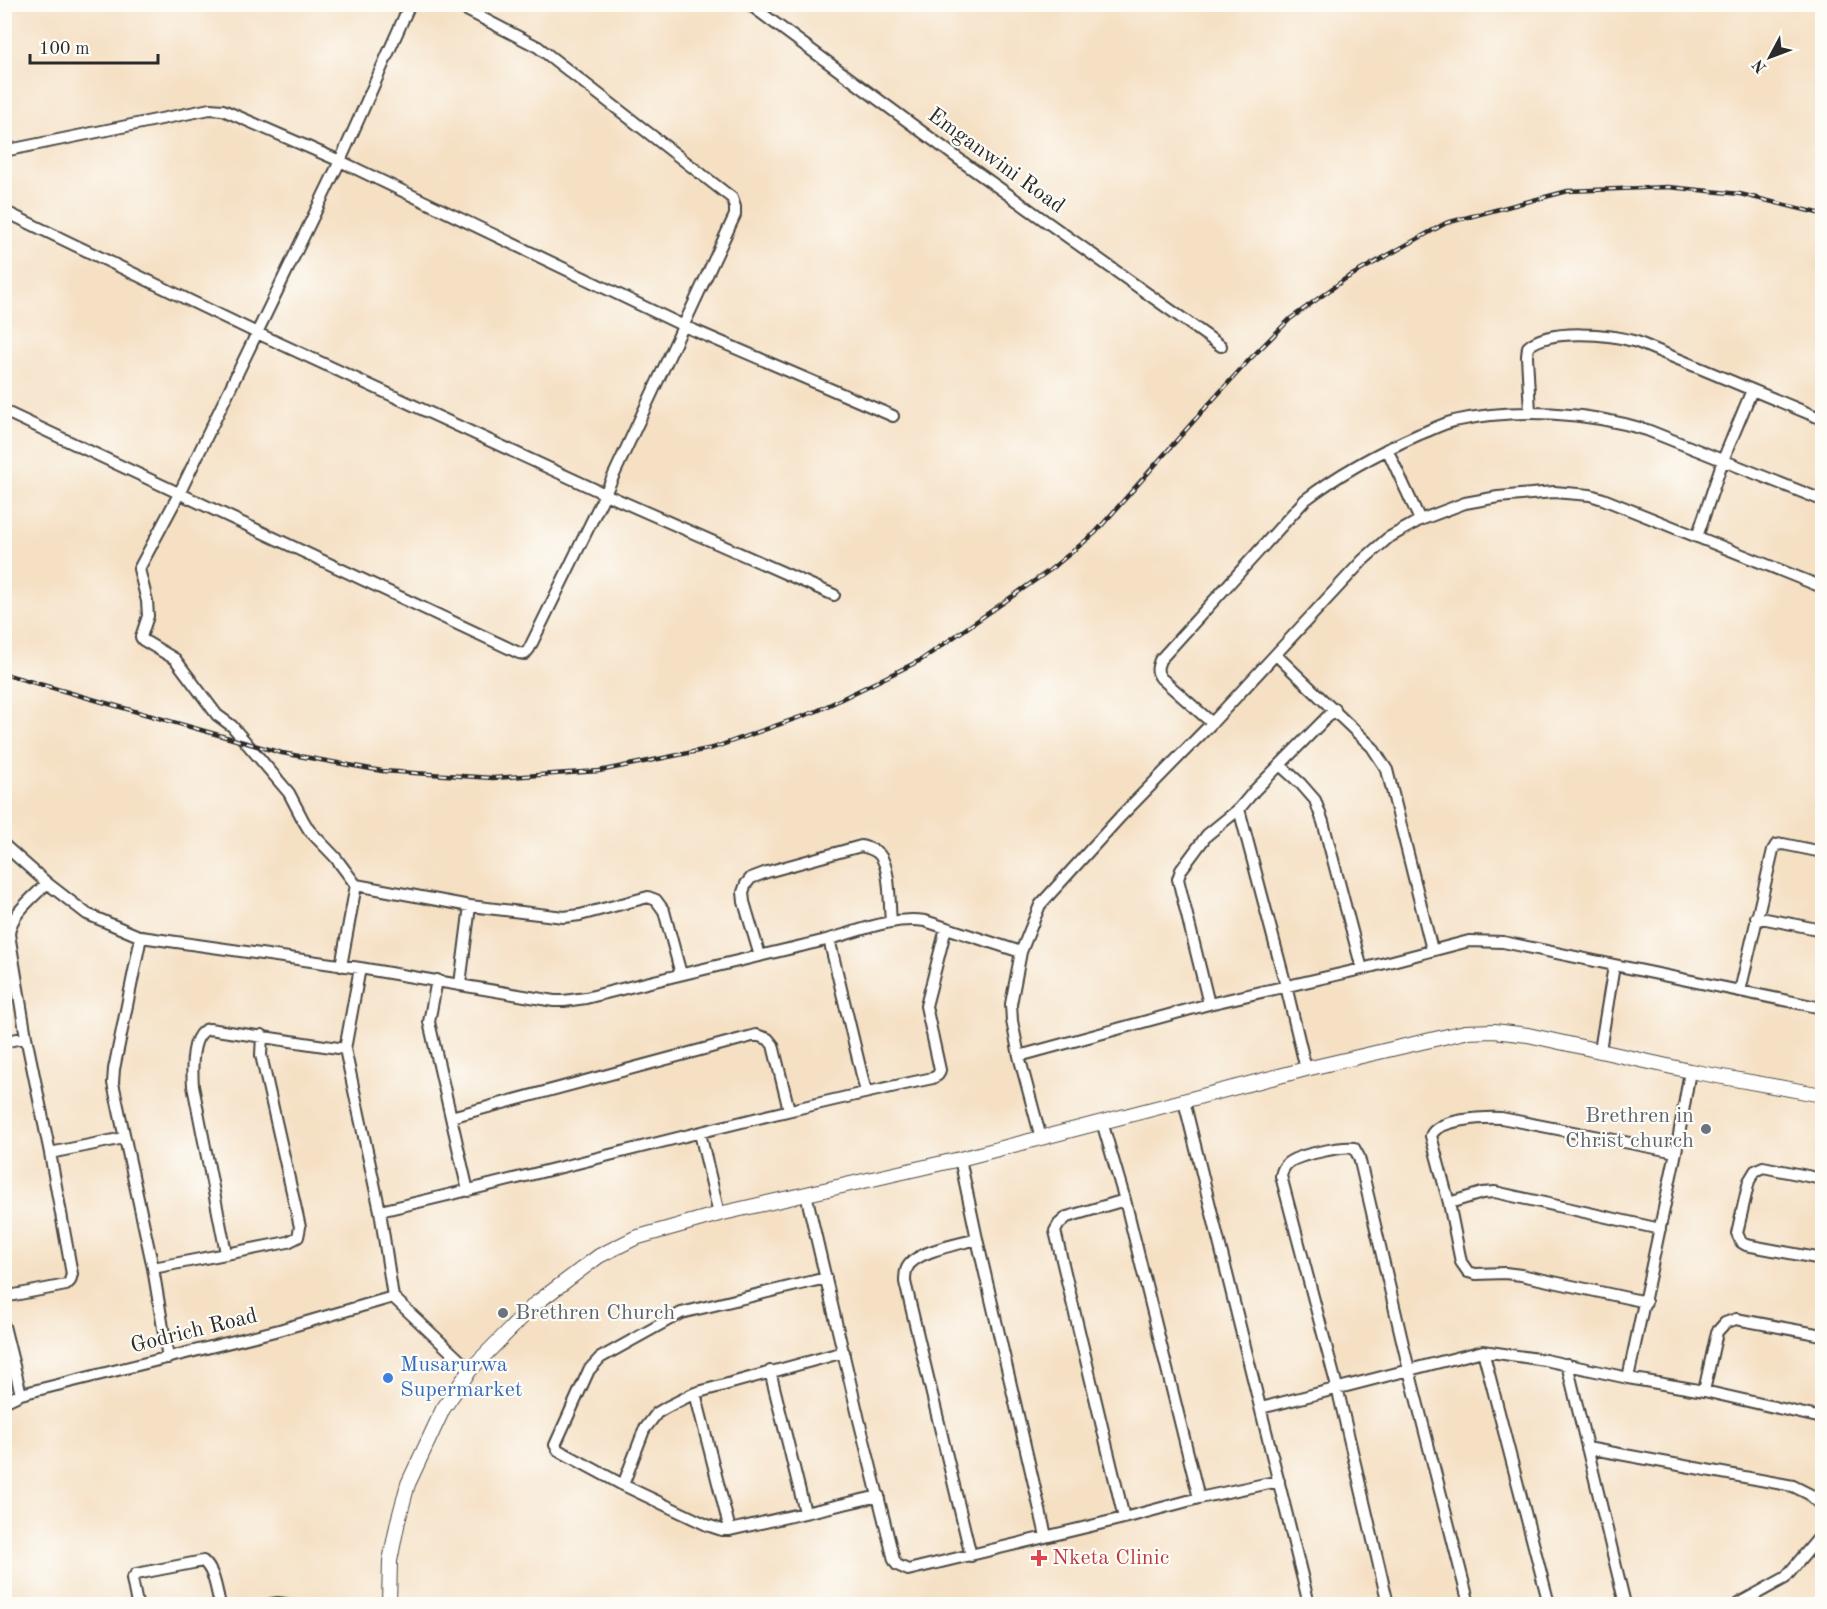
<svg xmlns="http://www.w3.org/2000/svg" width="1827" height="1609" viewBox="0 0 1827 1609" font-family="'Old Standard TT',serif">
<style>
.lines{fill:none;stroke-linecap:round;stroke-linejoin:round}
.minor-casing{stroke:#494642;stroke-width:14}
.tertiary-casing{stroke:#494642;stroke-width:16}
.minor{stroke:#fff;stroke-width:10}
.tertiary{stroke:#fff;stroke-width:14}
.rail-casing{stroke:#2b2b2b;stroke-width:4.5}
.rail{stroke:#fdfcf7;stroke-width:2;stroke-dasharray:7;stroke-linecap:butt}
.worship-dot{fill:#6b7280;stroke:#fdfcf7;stroke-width:2}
.shop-dot{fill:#3f7fe0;stroke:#fdfcf7;stroke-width:2}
.health-dot{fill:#e0444e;stroke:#fdfcf7;stroke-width:2}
.labels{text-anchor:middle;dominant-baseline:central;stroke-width:4.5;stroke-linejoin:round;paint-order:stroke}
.street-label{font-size:22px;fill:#2b2b2b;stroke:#fdfcf7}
.worship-label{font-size:22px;fill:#5b616d;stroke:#fdfcf7;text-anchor:end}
.shop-label{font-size:22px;fill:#366cbe;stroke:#fdfcf7;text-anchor:start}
.health-label{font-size:22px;fill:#be3a42;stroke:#fdfcf7;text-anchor:start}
</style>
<rect width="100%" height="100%" fill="#fdfcf7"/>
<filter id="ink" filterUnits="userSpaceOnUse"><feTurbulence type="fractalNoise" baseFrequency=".0167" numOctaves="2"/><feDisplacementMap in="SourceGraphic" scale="12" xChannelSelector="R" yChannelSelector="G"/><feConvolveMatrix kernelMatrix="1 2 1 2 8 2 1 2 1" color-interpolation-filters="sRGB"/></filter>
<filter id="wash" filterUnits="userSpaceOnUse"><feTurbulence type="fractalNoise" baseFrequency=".008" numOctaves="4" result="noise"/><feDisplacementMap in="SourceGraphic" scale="24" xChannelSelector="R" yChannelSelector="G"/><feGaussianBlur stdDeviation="1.35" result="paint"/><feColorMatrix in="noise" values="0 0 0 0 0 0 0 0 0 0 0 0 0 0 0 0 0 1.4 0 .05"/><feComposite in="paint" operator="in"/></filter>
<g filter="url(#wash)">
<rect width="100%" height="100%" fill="#f5e0c4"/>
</g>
<g filter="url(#ink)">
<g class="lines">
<g class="minor-casing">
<path id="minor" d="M 749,4 L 971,168 L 1221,346
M 4,151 L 210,109 L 223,110 L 340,161 L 684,326 L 893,416
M 4,211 L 257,333 L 605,494 L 834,595
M 4,411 L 519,653 L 525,654 L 529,649 L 605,494 L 735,215 L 735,207 L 732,198 L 538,47 L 455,4
M 1530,412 L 1527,356 L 1528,347 C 1549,328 1611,334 1637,342 L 1822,419
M 1387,449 L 1420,520
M 1697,537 L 1723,460 L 1752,390
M 1276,655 L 1372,747 L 1387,770 L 1432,950
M 1212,723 L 1161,678 C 1156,671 1157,668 1160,660 L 1305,500 C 1340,473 1379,452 1420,434 C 1431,430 1442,424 1454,421 C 1516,407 1587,412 1647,430 L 1822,500
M 1280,765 L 1301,784 L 1315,800 L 1323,822 L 1362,969
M 1239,809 L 1286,986 L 1306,1069
M 4,845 L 47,883 L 87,914 L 141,937 L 360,968 L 554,1001 L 564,1001 L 586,998 C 664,978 743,960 822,941 C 856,933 889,916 925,921 L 1021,952
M 356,885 L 335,857 L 309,830 L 303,820 L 289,793 L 232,726 L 217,715 L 175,659 L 143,640 L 141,637 L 148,616 L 147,601 L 139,569 L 179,494 L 340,161 L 410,4
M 1756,917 L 1822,930
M 141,937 L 114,1069 L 113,1083 L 153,1268 L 168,1358
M 829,939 L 866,1092
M 760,956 L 744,902 L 743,892 L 746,884 L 751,878 L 767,872 L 861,846 C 868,848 874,849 879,854 C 891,867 889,904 891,921
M 341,966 L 356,885 L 470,906 L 564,917 L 580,915 L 648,897 L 656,900 L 664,911 L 681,974
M 360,968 L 345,1049 L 380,1211 L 393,1297 L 470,1370
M 437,980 L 429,1022 L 468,1191
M 460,984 L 470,906
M 1740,991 L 1773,850 L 1776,845 L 1783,844 L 1822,852
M 1209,1004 L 1178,879 L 1181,870 L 1207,835 L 1239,809 L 1255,790 L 1335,709
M 4,1042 L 26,1037
M 1600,1050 L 1614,966
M 1019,1056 L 1209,1004 L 1362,969 L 1469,941 L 1503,942 L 1822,1008
M 1184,1101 L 1309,1604
M 451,1117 L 756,1035 L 768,1039 L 773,1045 L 789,1110
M 1102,1122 L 1125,1200 L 1199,1498
M 700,1133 L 719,1214
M 1041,1138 L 1019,1056 L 1012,1021 L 1011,1004 L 1021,952 L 1040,905 L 1120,817 L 1212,723 L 1363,560 L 1388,538 L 1420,520 L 1465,503 L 1498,497 L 1554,492 L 1590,495 L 1603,499 L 1822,587
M 50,1153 L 124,1138
M 960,1159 L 977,1239 L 1046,1536
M 1822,1179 L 1763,1167 L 1755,1171 L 1749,1181 L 1737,1233 L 1741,1242 L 1746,1245 L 1822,1259
M 806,1194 L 859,1420 L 894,1560 L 897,1565 L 908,1570 L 1124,1518 L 1199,1498 L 1279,1481
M 1449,1203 L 1482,1193 L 1495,1192 L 1660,1229
M 380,1211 C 564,1169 747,1117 933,1078 L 938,1075 L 940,1070 L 926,1006 L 946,928
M 226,1253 L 193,1086 C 192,1072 190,1032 209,1029 L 345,1049
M 153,1268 L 288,1242 L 298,1237 L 300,1227 L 261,1055 L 262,1035
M 826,1278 L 681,1313 L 600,1358 L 589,1370 L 555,1445 L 558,1450 L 623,1485 L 707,1525 L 722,1530 L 730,1530 L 879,1496
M 4,1297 L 66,1285 L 70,1281 L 72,1274 L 50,1153 L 26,1037 L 9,934 C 11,913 34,897 47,883
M 1646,1302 L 1521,1275 L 1505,1273 L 1476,1274 L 1468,1272 L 1461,1262 L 1449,1203 L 1431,1136 C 1437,1119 1485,1117 1501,1118 L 1676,1152
M 4,1326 L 21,1394
M 1483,1351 L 1549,1604
M 1567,1364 L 1625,1604
M 770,1371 L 805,1512
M 1628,1378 L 1676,1152 L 1690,1071
M 1704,1391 L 1717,1332 L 1725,1323 L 1736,1319 L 1822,1335
M 695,1393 L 730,1530
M 4,1402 L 21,1394 L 279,1330 L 393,1297
M 1261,1408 L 1483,1351 L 1545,1360 L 1628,1378 L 1704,1391 L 1822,1418
M 1587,1448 L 1793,1486 L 1809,1494 L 1822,1506
M 623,1485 L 644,1430 L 657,1413 L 667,1407 L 695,1393 L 844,1352
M 1124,1518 L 1055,1231 L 1059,1224 L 1067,1217 L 1125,1200
M 971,1556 L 905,1282 C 905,1278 905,1272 907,1268 C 915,1251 960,1244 977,1239
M 137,1604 L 132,1579 L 136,1574 L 203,1561 C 215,1571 216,1590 220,1604
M 271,1604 L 278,1603 L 286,1604
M 1388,1604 L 1337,1387 L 1281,1176 C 1282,1171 1283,1167 1288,1163 C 1297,1155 1342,1146 1354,1148 L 1359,1157 L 1409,1370 L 1469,1604
M 1738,1604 L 1785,1578 L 1822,1534"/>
</g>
<g class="tertiary-casing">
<path id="tertiary" d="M 389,1604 L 390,1561 L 398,1521 L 408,1484 L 443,1409 L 470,1370 L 535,1304 L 599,1256 L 635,1238 L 719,1214 L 960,1159 L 1306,1069 L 1465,1032 L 1494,1031 L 1528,1035 L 1690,1071 L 1822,1095"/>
</g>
<use href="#minor" class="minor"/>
<use href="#tertiary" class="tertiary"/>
<g class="rail-casing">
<path id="rail" d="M 4,674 L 282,753 L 382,771 L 493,778 L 599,771 L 713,748 L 817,711 L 921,660 L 1050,570 L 1095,533 L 1199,415 L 1250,359 L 1290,319 L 1345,279 L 1446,223 L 1568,191 L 1668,187 L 1740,194 L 1822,214"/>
</g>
<use href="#rail" class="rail"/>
</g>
</g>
<g class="worship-dot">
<circle cx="1706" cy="1129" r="6"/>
<circle cx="503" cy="1313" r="6"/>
</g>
<circle class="shop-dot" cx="388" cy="1378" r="6"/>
<path class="health-dot" d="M1036 1549h6v6h6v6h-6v6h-6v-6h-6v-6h6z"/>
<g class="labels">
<g class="street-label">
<text transform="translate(996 161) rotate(36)">Emganwini Road</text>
<text transform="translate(194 1331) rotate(-14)">Godrich Road</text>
</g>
<g class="worship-label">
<text x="1694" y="1116">Brethren in<tspan x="1694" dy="25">Christ church</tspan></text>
<text x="515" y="1313" text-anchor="start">Brethren Church</text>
</g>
<g class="shop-label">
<text x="400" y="1365">Musarurwa<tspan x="400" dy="25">Supermarket</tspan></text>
</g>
<g class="health-label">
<text x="1052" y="1558">Nketa Clinic</text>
</g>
</g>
<rect width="1827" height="1609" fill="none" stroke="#fdfcf7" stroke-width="24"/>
<g transform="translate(1770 57) rotate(229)" stroke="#fdfcf7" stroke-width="4.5" paint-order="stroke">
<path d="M0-4.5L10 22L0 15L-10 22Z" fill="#2b2b2b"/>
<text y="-9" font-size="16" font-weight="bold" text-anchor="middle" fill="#2b2b2b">N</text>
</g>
<path d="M30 54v9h128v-9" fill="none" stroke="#2b2b2b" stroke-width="3"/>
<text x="39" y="54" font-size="18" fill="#2b2b2b" stroke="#fdfcf7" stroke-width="4.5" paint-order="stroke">100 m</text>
</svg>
